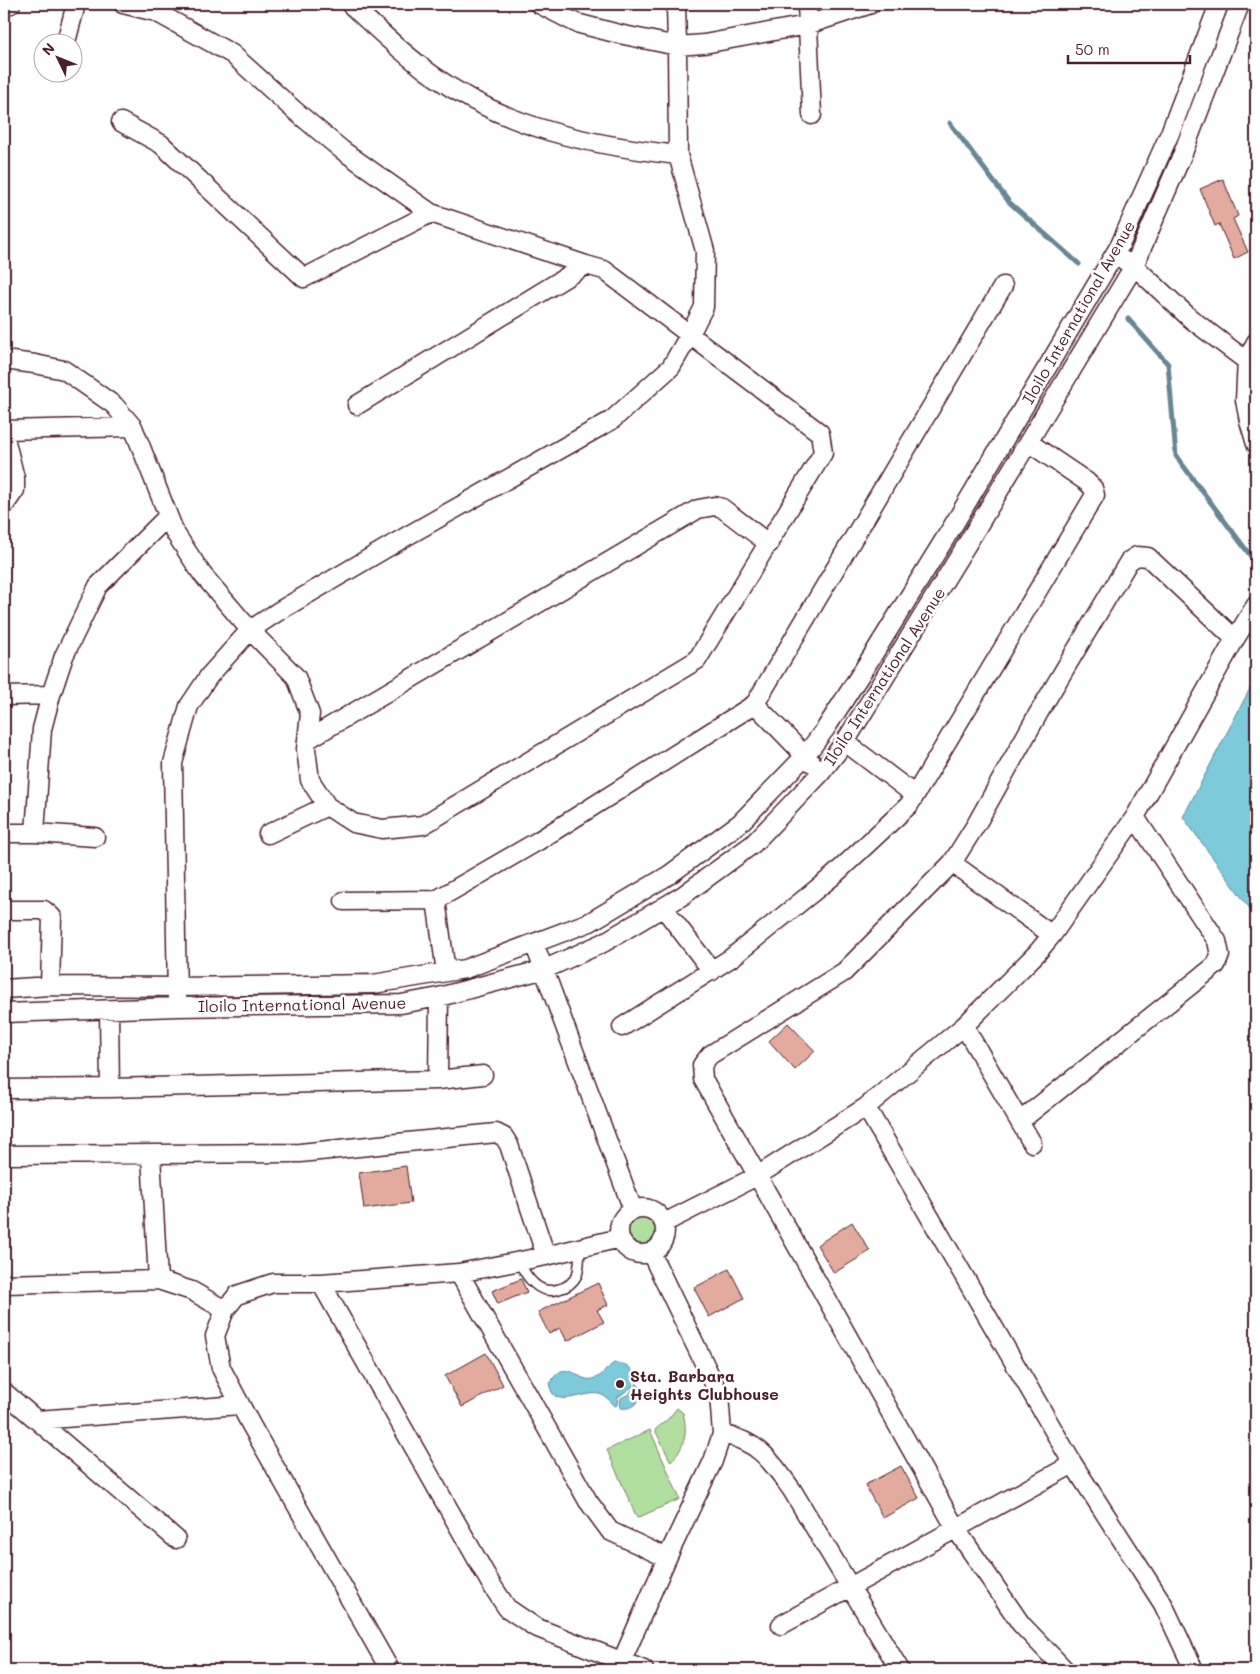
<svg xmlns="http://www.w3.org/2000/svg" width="1260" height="1674" viewBox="0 0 1260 1674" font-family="Mali,sans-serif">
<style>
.green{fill:#b0df9f;stroke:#7d7f65}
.water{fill:#7ccada;stroke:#688694}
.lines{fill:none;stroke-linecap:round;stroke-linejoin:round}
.stream{stroke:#688694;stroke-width:5}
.building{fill:#e3ab9d;stroke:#4a1f2b}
.lane-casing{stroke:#4a1f2b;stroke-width:12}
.street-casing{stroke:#4a1f2b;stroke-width:21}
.lane{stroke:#fff;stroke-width:9}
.street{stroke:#fff;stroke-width:18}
.poi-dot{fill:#4a1f2b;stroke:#fff;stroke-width:2}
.labels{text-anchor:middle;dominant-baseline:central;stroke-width:5;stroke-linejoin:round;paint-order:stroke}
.street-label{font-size:16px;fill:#4a1f2b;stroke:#fff}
.poi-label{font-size:16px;font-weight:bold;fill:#4a1f2b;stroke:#fff;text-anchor:start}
</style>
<rect width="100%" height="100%" fill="#fff"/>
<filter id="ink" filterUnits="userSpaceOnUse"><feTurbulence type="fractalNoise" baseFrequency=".02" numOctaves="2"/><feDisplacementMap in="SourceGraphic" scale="10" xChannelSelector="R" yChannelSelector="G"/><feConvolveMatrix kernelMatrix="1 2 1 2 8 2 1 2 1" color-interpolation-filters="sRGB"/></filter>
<g filter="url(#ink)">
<path class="green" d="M628 1231a15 15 0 1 1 30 0a15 15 0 1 1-30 0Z
M 677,1408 L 683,1413 C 688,1432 685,1447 671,1462 L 655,1430 L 669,1418 Z
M 650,1430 L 680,1499 L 637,1518 L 607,1450 Z"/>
<path class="water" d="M 1256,677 L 1256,917 L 1183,817 Z
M 614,1363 C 625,1363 631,1366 635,1376 L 632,1387 L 618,1397 L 617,1405 L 615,1406 C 610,1401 606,1396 599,1394 C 585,1391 557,1408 551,1390 C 549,1386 550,1382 553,1379 C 555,1375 558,1373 561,1371 C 577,1368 581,1384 595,1378 C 603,1376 607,1367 614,1363 Z
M 637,1383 L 642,1391 C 639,1403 632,1410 620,1408 L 621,1398 L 629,1394 Z"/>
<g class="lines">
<path class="stream" d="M 950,123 L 1009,202 L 1079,264
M 1128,319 L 1168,364 L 1176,456 L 1256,563"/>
</g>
<path class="building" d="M 1223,179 L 1238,216 L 1233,219 L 1248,252 L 1234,259 L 1219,224 L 1215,226 L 1200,189 Z
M 788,1023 L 815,1051 L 795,1070 L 769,1041 Z
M 406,1166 L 411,1203 L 364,1209 L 359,1173 Z
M 852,1222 L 870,1251 L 834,1273 L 817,1245 Z
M 729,1269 L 744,1298 L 709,1317 L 694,1288 Z
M 521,1279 L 527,1292 L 498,1304 L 492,1291 Z
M 598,1283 L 608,1305 L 597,1310 L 604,1322 L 567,1341 L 560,1328 L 549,1334 L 538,1312 Z
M 486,1353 L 503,1385 L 462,1407 L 445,1376 Z
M 901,1466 L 919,1498 L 883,1518 L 865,1485 Z"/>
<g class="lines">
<g class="lane-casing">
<path id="lane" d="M 519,1261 C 526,1277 539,1296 559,1289 C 568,1287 573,1283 577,1275 C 580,1267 579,1256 580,1248"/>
</g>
<g class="street-casing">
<path id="street" d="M 350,4 C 376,28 402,53 431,74 C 505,128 589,145 678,155
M 676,4 L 677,46 L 704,44 L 807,25 L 871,4
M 807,4 L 812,115
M 4,6 L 11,4
M 66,42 L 76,4
M 121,122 L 161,144 L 304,278 L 431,213
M 1125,261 L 1134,266 L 1191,319 L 1256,368
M 1256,342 L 1247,360 L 1245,400 L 1249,421 L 1256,444
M 4,360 L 35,364 L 64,370 L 114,405 L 133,427
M 357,405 L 586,265
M 4,430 L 133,427 L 175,533 L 202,574 L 250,630 L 296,677 L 310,714 L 306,749 L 310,780 L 327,806 L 353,823 L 382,829 L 423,825 L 697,660 L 823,453 L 820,433 L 604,270 L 586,265 L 431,213 L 342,150 L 294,110 L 232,54 L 156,12 L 123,4
M 4,434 L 15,478 L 15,490 L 4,506
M 4,696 L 51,695
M 755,704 L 812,763
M 307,740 L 698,509 L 715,506 L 722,508 L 769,544
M 845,742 L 915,795
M 4,833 L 35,833 L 42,729 L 51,695 L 64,656 L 98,586 L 168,516
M 35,833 L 95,837
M 268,834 L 327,806
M 952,863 L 1052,935
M 436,900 L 446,972
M 344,901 L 436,900 L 538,841 L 755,704 L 1003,286
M 663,907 L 712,971
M 4,910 L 44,910 L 52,917 L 50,986
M 534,943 L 633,1210
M 4,989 L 50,986 L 178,987 L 373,984 L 465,969 L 590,922 L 669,875 L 740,823 L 805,756 L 826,728 L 876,650 L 954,524 L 1120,245 L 1170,133 L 1219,4
M 177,997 L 173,763 L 189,706 L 209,676 L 250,630 L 279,611 L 407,536 L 612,420 L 671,367 L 690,334 L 704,307 L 705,251 L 678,155 L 677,46 L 619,34 L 576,23 L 539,4
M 109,1010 L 110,1088
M 4,1013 L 177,1007 L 401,1004 L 439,997 L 545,969 L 603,943 L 682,896 L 753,844 L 820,774 L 845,742 L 967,544 L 1134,266 L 1183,153 L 1240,4
M 964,1026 L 1032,1143
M 622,1027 L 731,958 L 833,876 L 909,805 L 1095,495 L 1093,488 L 1087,482 L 1028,442
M 438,1080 L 439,997
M 4,1089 L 110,1088 L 438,1080 L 483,1075
M 866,1107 L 1073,1464 L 1163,1604 L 1194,1670
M 1020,1121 L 1216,965 L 1220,955 L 1217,941 L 1135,817
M 4,1155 L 300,1153 L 496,1133 L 504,1137 L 509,1145 L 546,1256
M 151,1155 L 158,1280
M619 1231a23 23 0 1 1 46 0a23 23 0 1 1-46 0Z
M 664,1223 L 757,1176 L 866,1107 L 964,1026 L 1037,953 L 1052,935 L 1135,817 L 1235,639 L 1256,605
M 459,1273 L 588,1501 L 610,1531 L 667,1558
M 321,1283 L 491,1584 L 507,1608 L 535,1627 L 644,1670
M 4,1284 L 158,1280 L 192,1291 L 225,1310
M 4,1392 L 176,1539
M 37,1420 L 240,1405
M 722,1434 C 760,1442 771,1461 792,1490 L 900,1670
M 781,1625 L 1073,1464
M 390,1670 L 251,1425 L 221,1368 L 215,1336 L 225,1310 L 237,1295 L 273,1283 L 321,1283 L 459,1273 L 546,1256 L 620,1238
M 618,1670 L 667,1558 L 713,1461 L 722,1434 L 719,1394 L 651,1253
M 1065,1670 L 1021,1624 L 956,1529 L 703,1079 L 702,1065 L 710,1055 L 844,972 L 952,863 L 977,823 L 1038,714 L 1129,561 L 1137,556 L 1148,557 L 1235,639"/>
</g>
<use href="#lane" class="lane"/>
<use href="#street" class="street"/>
</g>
</g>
<circle class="poi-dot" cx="620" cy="1384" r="5"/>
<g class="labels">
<g class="street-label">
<text transform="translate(1078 312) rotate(-60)">Iloilo International Avenue</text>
<text transform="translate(884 676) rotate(-57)">Iloilo International Avenue</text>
<text transform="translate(302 1004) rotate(-1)">Iloilo International Avenue</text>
</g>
<g class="poi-label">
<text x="630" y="1375">Sta. Barbara<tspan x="630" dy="18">Heights Clubhouse</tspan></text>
</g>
</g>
<rect width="1260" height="1674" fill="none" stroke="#fff" stroke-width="20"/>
<rect x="10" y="10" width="1240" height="1654" fill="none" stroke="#4a1f2b" stroke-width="2" filter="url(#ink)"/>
<g transform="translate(58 58) rotate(313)"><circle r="24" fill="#ffffff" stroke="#b7a5aa"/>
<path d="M0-4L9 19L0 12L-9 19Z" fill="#4a1f2b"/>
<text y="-8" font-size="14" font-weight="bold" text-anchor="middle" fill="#4a1f2b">N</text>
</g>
<path d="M1068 55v8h122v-8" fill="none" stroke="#4a1f2b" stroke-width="2.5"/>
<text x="1075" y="55" font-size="15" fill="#4a1f2b" stroke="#ffffff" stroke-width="4" paint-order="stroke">50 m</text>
</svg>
